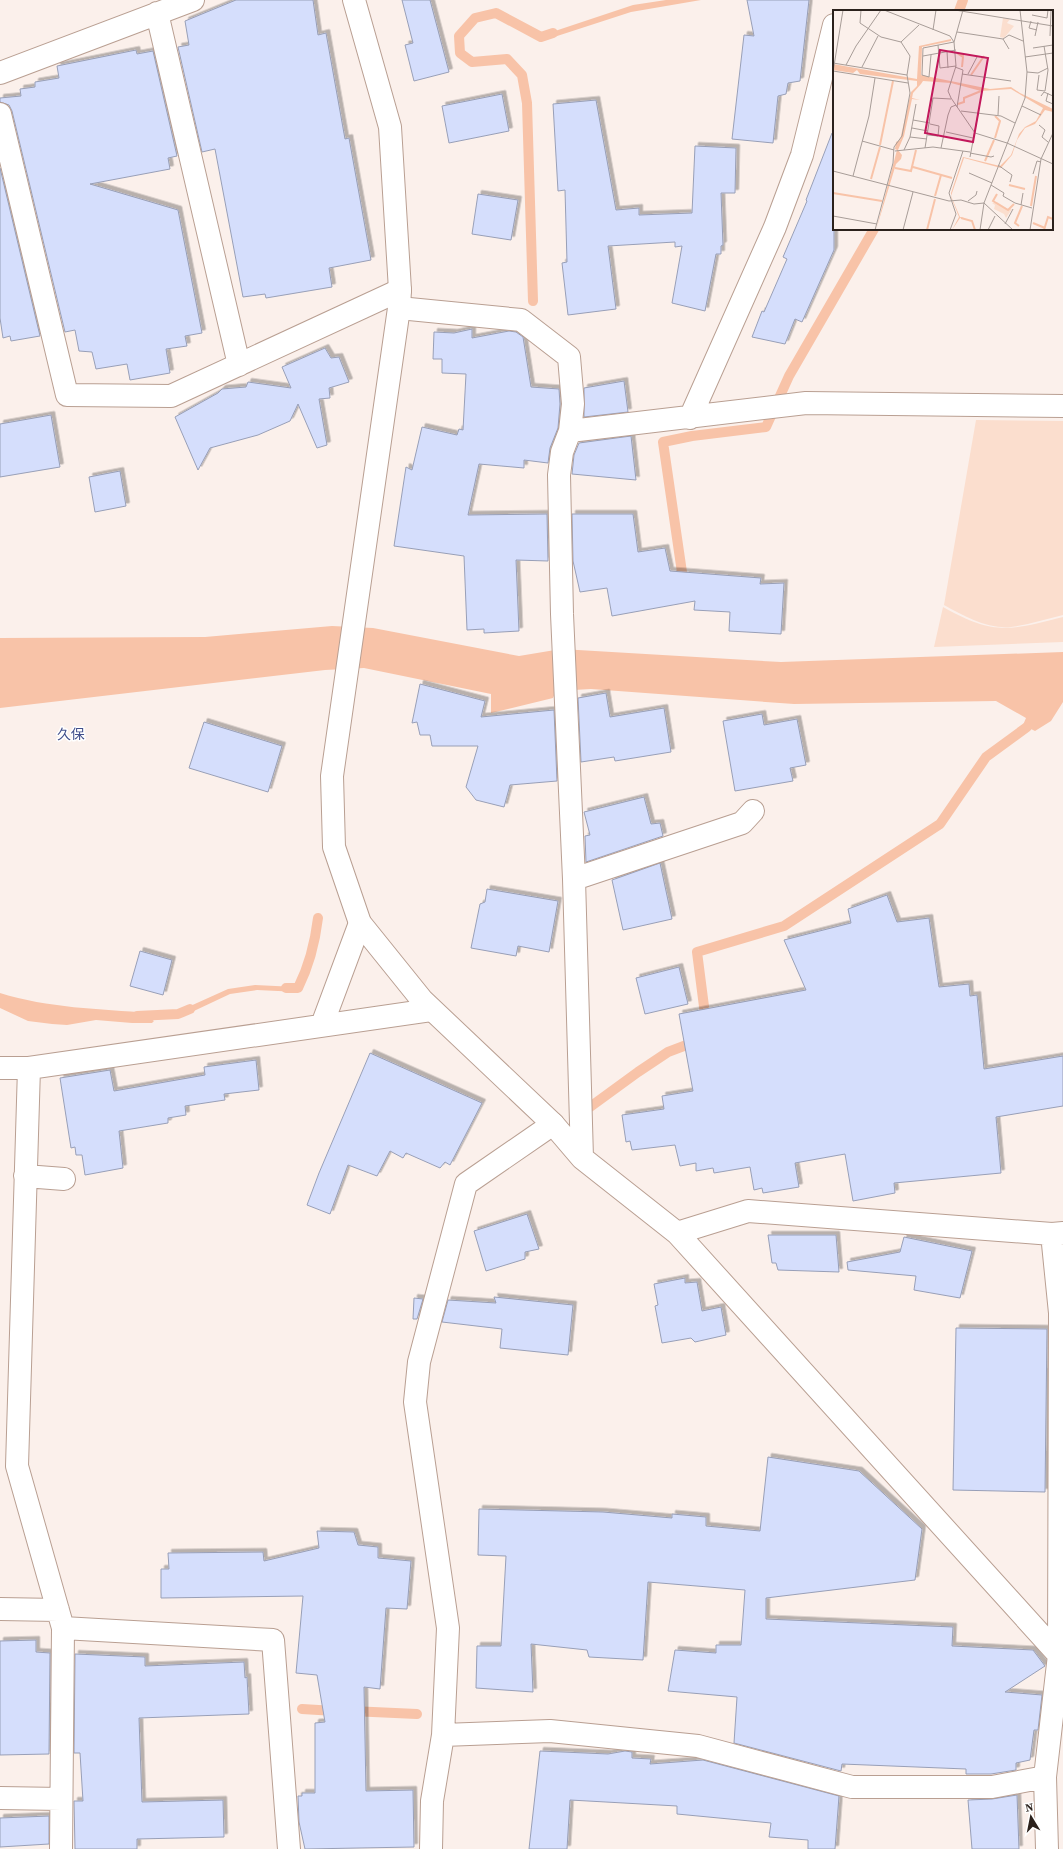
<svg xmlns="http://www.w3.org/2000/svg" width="1063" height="1849" viewBox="0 0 1063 1849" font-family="'Source Serif 4','Noto Sans JP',serif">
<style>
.green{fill:#fbdece}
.water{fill:#f8c3a8}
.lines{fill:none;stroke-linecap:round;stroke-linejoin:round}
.stream{stroke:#f8c3a8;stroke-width:10}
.building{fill:#d5defc;stroke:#989fb7;filter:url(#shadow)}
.minor-casing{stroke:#b99f92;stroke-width:24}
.tertiary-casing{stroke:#b99f92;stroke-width:24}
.minor{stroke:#fff;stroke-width:22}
.tertiary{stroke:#fff;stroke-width:22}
.labels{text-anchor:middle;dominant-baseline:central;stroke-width:3;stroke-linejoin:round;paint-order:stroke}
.neighbourhood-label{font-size:14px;fill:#414f8b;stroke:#fff}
.inset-river{fill:none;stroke:#f8c3a8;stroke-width:2}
.inset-road{fill:none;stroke:#a89d98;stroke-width:1}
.view{fill:#c2185b;fill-opacity:0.15;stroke:#c2185b;stroke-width:2}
.inset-edge{fill:none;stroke:#2b211c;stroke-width:2}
</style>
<defs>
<filter id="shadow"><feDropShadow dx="3.5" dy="-3.5" stdDeviation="0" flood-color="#0004"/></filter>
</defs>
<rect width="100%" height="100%" fill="#fbf0eb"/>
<path class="green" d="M 976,420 L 1063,421 L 1063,615 C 1046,619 1028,625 1011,627 C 987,629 964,616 944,605 Z
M 943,607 C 993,635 1008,631 1063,617 L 1063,642 L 934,647 Z"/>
<path class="water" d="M 666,0 L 701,0 L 631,12 L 551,38 L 541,37 L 546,34 L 633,5 Z
M 332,626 L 373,628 L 519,656 L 561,649 L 781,662 L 1063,652 L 1063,702 L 1051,721 L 1035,731 L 1023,725 L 1026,718 L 996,701 L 794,704 L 591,689 L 556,691 L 553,698 L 491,713 L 491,694 L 364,668 L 325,670 L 0,708 L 0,638 L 205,637 Z
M 255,985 L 296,987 L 299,992 L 257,990 L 230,994 L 179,1018 L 177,1012 L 228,989 Z
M 0,993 C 48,1008 99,1009 150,1013 L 150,1018 L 154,1021 L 152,1023 L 132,1023 L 96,1020 L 67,1025 L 52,1024 L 28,1021 L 0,1008 Z"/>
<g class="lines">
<path class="stream" d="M 959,11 L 963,0
M 533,301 L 527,103 L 522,75 L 507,59 L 472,62 L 460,53 L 459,36 L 475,18 L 496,13 L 541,37 L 553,33
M 684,586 L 663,442 L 692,436 L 766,427 L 789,376 L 874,229
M 286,988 L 298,988 C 309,966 315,943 318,918
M 137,1016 L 178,1014 L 190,1009
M 706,1022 L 697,952 L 784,926 L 940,824 L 986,757 L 1027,727
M 590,1107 L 638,1072 L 668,1052 L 697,1041
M 302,1709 L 335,1711
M 351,1711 L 417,1714"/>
</g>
<path class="building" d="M 236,0 L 313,0 L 318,35 L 326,33 L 345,139 L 349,138 L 371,260 L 329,268 L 332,287 L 266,298 L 265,294 L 243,297 L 215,149 L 202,152 L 178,47 L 189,45 L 185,21 Z
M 402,0 L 430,0 L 449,72 L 414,81 L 405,45 L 413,43 Z
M 747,0 L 809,0 L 800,81 L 788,83 L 786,94 L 778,96 L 773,143 L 732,139 L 744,35 L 754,36 Z
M 136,50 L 137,54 L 153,51 L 177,156 L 168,158 L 170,169 L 90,184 L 178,210 L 202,333 L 185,336 L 187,346 L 166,349 L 170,373 L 130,380 L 127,364 L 96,369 L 92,352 L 79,351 L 75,330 L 65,332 L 12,111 L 9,105 L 0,102 L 0,98 L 21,96 L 20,89 L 35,87 L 35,82 L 59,78 L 57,66 Z
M 502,94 L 509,131 L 449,143 L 442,106 Z
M 596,100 L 616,210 L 639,208 L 639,215 L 692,213 L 695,146 L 736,148 L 735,193 L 721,193 L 723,245 L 721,246 L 721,254 L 716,254 L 705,311 L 672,303 L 682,246 L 675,247 L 675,242 L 608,246 L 616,309 L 568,315 L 562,263 L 567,262 L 565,190 L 558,191 L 553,104 Z
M 832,133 L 834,133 L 834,250 L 802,322 L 795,319 L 785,344 L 752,337 L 762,311 L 764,312 L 787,259 L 783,257 L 807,201 L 806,200 Z
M 0,168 L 40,336 L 11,341 L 10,336 L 3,338 L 0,318 Z
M 478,194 L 518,200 L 511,240 L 472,234 Z
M 472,329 L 472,338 L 509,331 L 516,332 L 523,337 L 531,387 L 559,389 L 560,404 L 558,428 L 550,448 L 548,463 L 524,460 L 524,468 L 479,464 L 468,515 L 547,514 L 548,561 L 516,560 L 519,631 L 484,633 L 484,629 L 467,630 L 464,556 L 394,546 L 406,467 L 412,470 L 422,427 L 457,435 L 459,429 L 463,430 L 466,374 L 442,373 L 442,359 L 433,359 L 434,332 L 454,333 Z
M 325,348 L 331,358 L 339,357 L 349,382 L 329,388 L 330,398 L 319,399 L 327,445 L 317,448 L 298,404 L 290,421 L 258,435 L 210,448 L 198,470 L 175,417 L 218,393 L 222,389 L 246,387 L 248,382 L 291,388 L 282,367 Z
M 624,381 L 628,412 L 584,417 L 584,388 Z
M 51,415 L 60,467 L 0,477 L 0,424 Z
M 631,436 L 636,480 L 572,474 L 574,455 L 579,443 Z
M 120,471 L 126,506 L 95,512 L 89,477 Z
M 572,514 L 633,514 L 638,552 L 665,548 L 670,571 L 761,578 L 760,584 L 784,583 L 781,634 L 729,631 L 730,612 L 694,610 L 695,601 L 612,616 L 607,588 L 580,592 L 573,561 Z
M 420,684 L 485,701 L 481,717 L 554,710 L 557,781 L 510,785 L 504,807 L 476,800 L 466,787 L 478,746 L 432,746 L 430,735 L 420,735 L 417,722 L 412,723 Z
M 606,693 L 610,717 L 664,708 L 671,752 L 615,761 L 614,757 L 581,762 L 578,698 Z
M 762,714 L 764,725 L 797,719 L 806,765 L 790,768 L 793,781 L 735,791 L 723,721 Z
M 204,722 L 282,746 L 268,792 L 189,768 Z
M 644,797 L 651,824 L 660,823 L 663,836 L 586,862 L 585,836 L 590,835 L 584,812 Z
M 660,863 L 672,919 L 623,930 L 612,880 Z
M 487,889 L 558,901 L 549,952 L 518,946 L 516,956 L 471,948 L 480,904 L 485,902 Z
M 887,895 L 897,922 L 929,918 L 939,987 L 969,984 L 970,996 L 977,995 L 984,1069 L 1063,1056 L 1063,1106 L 996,1117 L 1001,1173 L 894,1183 L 895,1193 L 853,1201 L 845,1154 L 795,1163 L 799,1187 L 763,1193 L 762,1188 L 754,1190 L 750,1167 L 714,1173 L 713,1168 L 696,1171 L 696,1163 L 680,1166 L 675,1145 L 632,1150 L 630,1141 L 626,1142 L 622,1115 L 664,1109 L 662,1096 L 693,1091 L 679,1014 L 806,990 L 784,940 L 851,923 L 848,909 Z
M 140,951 L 172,960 L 163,995 L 130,986 Z
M 679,967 L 688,1004 L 645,1014 L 636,978 Z
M 370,1053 L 482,1103 L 450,1165 L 445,1162 L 440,1168 L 406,1153 L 403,1158 L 390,1151 L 377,1176 L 348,1165 L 330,1214 L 307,1205 L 319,1173 Z
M 256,1060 L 259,1090 L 224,1094 L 225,1100 L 185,1106 L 186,1115 L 168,1118 L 168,1123 L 119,1131 L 123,1168 L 85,1175 L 82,1155 L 76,1155 L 75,1147 L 71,1148 L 60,1078 L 110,1070 L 114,1091 L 205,1075 L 204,1067 Z
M 527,1214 L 539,1249 L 525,1252 L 525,1259 L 486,1271 L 474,1231 Z
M 768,1235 L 836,1235 L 839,1272 L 778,1270 L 776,1263 L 772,1263 Z
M 904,1237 L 972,1251 L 960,1298 L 914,1290 L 916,1276 L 848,1270 L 847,1262 L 900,1252 Z
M 685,1278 L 685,1283 L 697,1282 L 702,1311 L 721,1307 L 726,1335 L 695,1342 L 691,1338 L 662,1343 L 655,1306 L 658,1305 L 654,1284 Z
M 494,1297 L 573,1305 L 568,1355 L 500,1348 L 502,1329 L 442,1322 L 448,1300 L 496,1303 Z
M 414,1298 L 423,1299 L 417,1319 L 413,1319 Z
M 956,1328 L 1047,1329 L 1045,1492 L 953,1490 Z
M 768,1457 L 859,1471 L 922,1529 L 915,1580 L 766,1598 L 766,1619 L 953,1627 L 952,1646 L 1033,1650 L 1045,1666 L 1005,1692 L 1042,1695 L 1038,1730 L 1034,1730 L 1030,1760 L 1016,1763 L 1016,1770 L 991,1774 L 966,1774 L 966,1769 L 842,1764 L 841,1771 L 734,1743 L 737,1697 L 668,1691 L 675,1650 L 716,1653 L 716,1645 L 741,1645 L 745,1590 L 648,1582 L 643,1660 L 589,1657 L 587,1650 L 531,1644 L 533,1692 L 476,1688 L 477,1646 L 501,1646 L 506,1556 L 478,1555 L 479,1509 L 603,1512 L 672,1518 L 672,1514 L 706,1517 L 706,1526 L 760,1531 Z
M 317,1531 L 354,1532 L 358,1545 L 378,1547 L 378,1558 L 411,1561 L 407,1609 L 386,1608 L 380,1689 L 364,1687 L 366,1791 L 413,1790 L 414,1847 L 305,1849 L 299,1822 L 298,1796 L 302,1796 L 302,1793 L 315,1793 L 315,1723 L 325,1722 L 317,1675 L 296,1673 L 303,1596 L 161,1598 L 161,1569 L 169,1569 L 168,1553 L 263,1552 L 264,1561 L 319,1548 Z
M 36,1640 L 36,1652 L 50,1653 L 49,1754 L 0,1755 L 0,1641 Z
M 75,1654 L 145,1657 L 145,1666 L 244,1662 L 245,1678 L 247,1677 L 249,1714 L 139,1718 L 142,1802 L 223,1800 L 224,1837 L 137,1839 L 137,1849 L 75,1849 L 74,1801 L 83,1801 L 80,1753 L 74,1753 Z
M 540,1751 L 608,1754 L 625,1751 L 632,1752 L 632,1758 L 651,1759 L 650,1764 L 703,1760 L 839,1796 L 835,1849 L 808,1849 L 808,1840 L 769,1837 L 771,1823 L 677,1814 L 677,1806 L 570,1800 L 567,1849 L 529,1849 Z
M 1017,1795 L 1019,1849 L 972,1849 L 968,1800 L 992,1799 Z
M 49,1816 L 49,1844 L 0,1847 L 0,1818 Z"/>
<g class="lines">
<g class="minor-casing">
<path id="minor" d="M 157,13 L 239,365
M 0,73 L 193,0
M 0,114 L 67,395 L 171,396 L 400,290
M 399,308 L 521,320 L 569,357 L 573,404 L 570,431 L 562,452 L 559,475 L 562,614 L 574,879 L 582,1158
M 690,418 L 775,227 L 802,155 L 834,25
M 570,431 L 806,403 L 1063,406
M 574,879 L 742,823 L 753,811
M 322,1025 L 360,923
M 0,1068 L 29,1068
M 25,1176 L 64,1179
M 677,1233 L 748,1211 L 1052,1234 L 1063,1233
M 0,1609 L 58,1610
M 63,1628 L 273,1640 L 289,1849
M 443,1735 L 550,1731 L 698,1746 L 852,1787 L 992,1787 L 1045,1777
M 0,1798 L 61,1799
M 61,1849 L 63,1628 L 17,1466 L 29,1068 L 431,1010
M 431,1849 L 432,1801 L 443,1735 L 448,1628 L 415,1402 L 419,1362 L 466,1184 L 553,1124 L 582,1158 L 677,1233 L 1059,1655 L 1063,1655
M 1047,1849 L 1045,1777 L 1059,1655 L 1060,1313 L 1052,1234"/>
</g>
<g class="tertiary-casing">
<path id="tertiary" d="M 354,0 L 390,127 L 400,290 L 399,308 L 332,776 L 334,847 L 360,923 L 422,1000 L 553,1124"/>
</g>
<use href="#minor" class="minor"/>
<use href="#tertiary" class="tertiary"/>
</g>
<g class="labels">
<g class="neighbourhood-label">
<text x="71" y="734">久保</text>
</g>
</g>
<g transform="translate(833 10)">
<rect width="220" height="220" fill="#fbf0eb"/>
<path d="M 170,8 L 177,9 L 174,13 L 181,16 L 171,28 L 167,27 ZM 164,192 L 175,199 L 179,199 L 173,208 L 171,204 L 161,199 L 162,195 L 159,193 Z" fill="#fbdece"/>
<path d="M 118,29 L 118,31 L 89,37 L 88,65 L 157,79 L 178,77 L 179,72 L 178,77 L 187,83 L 220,99 L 220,102 L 212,100 L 202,114 L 192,118 L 184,130 L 179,145 L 168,158 L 131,148 L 118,186 L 127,207 L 131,208 L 127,208 L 119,220 L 126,207 L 118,187 L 118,183 L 130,147 L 167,156 L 178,145 L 186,124 L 192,117 L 203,111 L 210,98 L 178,79 L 148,81 L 118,73 L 90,71 L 88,74 L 91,78 L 88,74 L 80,83 L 79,88 L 87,90 L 79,89 L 71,126 L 65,140 L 69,145 L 68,149 L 63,154 L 43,220 L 64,140 L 62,139 L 63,132 L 67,130 L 78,82 L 84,76 L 84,71 L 27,64 L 24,60 L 20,63 L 0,60 L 0,54 L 84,69 L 86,36 Z" fill="#f8c3a8"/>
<path class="inset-river" d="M 129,57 L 130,47 L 127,45 L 131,45M 138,65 L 151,46M 125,94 L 131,92 L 131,88 L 148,81M 162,106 L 167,111 L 162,128M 47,135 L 60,71M 152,151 L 161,130M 80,157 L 119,168M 62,158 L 78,161 L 83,140M 38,169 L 47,137M 176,175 L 192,179M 0,183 L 49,191M 164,184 L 160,191 L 175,200 L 181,194M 102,186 L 108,165M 198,196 L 203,166M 128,208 L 139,211 L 142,220M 200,213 L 212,218M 186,216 L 182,213 L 189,196M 94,220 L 102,189M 211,220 L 215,207 L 220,209"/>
<path class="inset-road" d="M 28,0 L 27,13 L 48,27 L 68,32 L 77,46 L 74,65 L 77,83 L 69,126 L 61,137 L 60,153 L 42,220M 51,0 L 117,26 L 121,32M 122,0 L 220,16M 130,0 L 121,32 L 123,56 L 115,81 L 118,88 L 142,123 L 174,133 L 220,154M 199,5 L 214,8 L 215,0M 198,11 L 196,18 L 204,20M 100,20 L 103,0M 124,22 L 170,29M 202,26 L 205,12M 217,26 L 218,0M 68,32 L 86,15M 105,35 L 107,58 L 123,56M 200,38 L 220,35M 176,39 L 170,29 L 176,25 L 190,31M 114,41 L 115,58M 98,45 L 96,67 L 89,65 L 90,38 L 121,32M 90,46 L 123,40M 192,47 L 220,43M 0,53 L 74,65M 13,55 L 23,36 L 48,0M 29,57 L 45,26M 122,57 L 130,60 L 124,97M 0,61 L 75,73M 0,62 L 10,0M 194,62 L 205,63 L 215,58M 129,64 L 178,71M 135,64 L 144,47M 206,65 L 204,80 L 212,81 L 215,60 L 211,36M 215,83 L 213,91 L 220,94M 208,86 L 211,82 L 220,86M 189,96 L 208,105M 128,101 L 168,106 L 182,113M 165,105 L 166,86M 80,110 L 97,113M 206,115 L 212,120 L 209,127 L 215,132M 79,118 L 95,121M 113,122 L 140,128M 95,125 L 105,126 L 106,116 L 97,114M 77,127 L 94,129M 29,131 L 61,140M 92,138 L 100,88 L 118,89M 108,138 L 115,105 L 118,97 L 123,95M 71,140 L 77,127 L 83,94M 62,141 L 100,137 L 137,142M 137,143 L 158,147 L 161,146M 137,147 L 145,104M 165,155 L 179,165 L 177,172M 0,161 L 116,191 L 128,190 L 141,194 L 151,193 L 180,220M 136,163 L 159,173M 200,164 L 204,151 L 208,152M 20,166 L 36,106 L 42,68M 158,175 L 171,183 L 170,186 L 182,193 L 199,198M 135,191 L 143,185 L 144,181M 188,195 L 190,183M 0,206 L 44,214M 172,214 L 180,199M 70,220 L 80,182M 117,220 L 123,204 L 116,183 L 130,141M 147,220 L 151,193 L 192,88 L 194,62 L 187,0M 155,220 L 162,206M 197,220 L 208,149 L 220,123"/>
<path class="view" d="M 107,40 L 155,48 L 140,132 L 92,123 Z"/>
<rect width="220" height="220" class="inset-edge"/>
</g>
<g transform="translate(1031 1817) rotate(350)" stroke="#ffffff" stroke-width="3" paint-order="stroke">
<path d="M0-3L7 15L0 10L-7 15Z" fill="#2b211c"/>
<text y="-6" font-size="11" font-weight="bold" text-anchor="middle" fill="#2b211c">N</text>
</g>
</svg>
